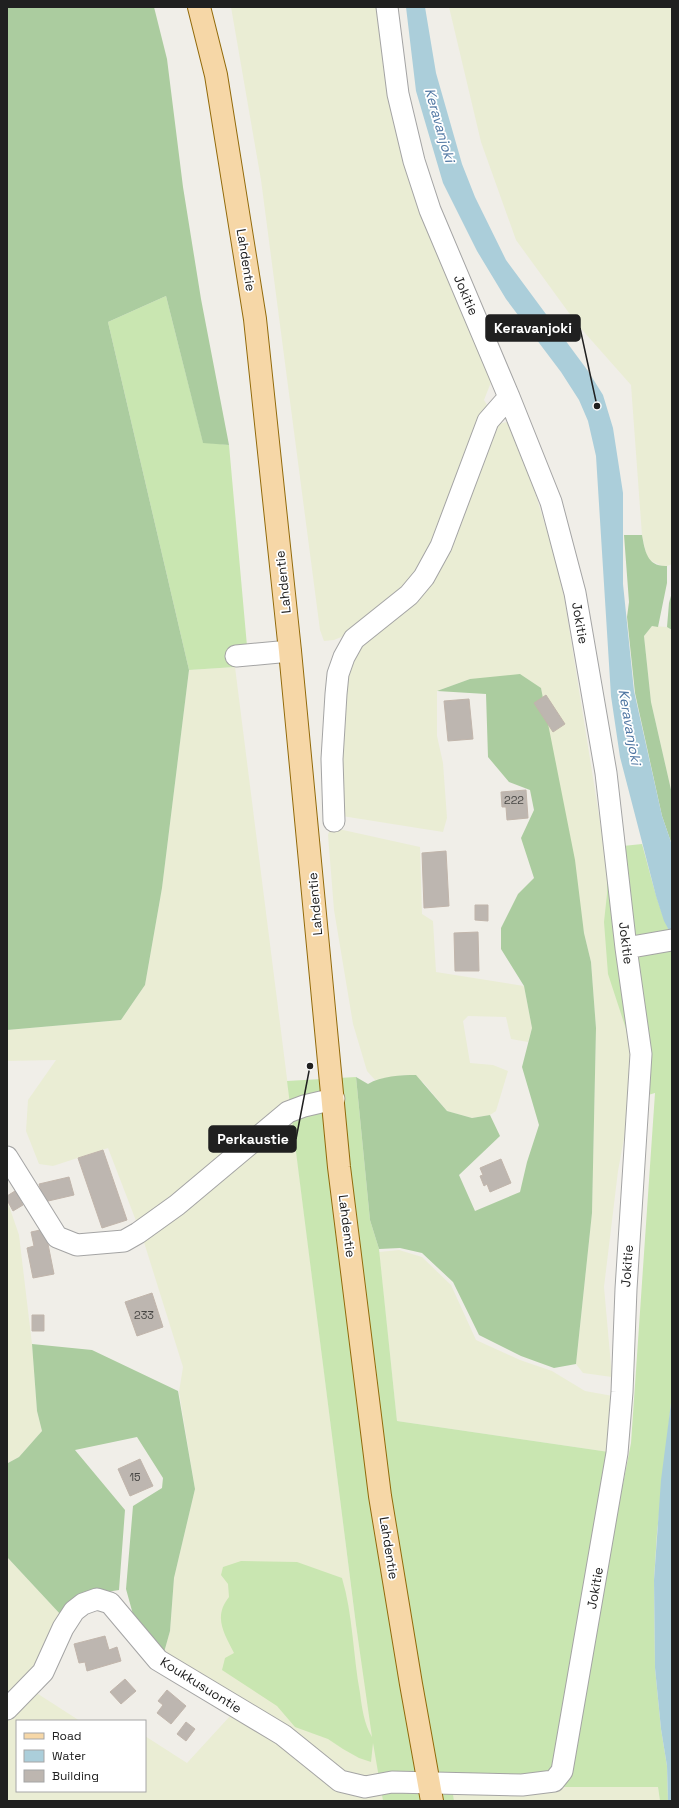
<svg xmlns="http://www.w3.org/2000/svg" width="679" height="1808" viewBox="0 0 679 1808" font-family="'Space Grotesk',sans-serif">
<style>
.farmland{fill:#eaedd4}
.grass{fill:#c9e6b1}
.forest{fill:#abcc9f}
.water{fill:#abceda}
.building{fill:#bdb6b0;stroke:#c1b5ab}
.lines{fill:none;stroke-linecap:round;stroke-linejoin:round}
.minor-casing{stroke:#a4a4a4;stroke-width:23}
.major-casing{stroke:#926a0a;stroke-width:24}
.minor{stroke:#fff;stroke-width:21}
.major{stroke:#f6d7a7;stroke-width:22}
.labels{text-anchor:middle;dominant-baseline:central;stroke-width:3.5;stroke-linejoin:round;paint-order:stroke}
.number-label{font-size:11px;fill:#474644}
.street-label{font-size:13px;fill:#202020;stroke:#fff}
.water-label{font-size:14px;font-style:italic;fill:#4f76a2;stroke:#fff}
.leader{fill:none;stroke:#202020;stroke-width:1.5}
.callout-dot{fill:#202020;stroke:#fff;stroke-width:1.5}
.callout{fill:#202020;stroke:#202020;stroke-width:1.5}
.callout-label{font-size:14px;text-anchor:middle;font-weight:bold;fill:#fff}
</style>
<rect width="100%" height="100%" fill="#f0eee8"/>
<path class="farmland" d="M 231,7 L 387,7 L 398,94 L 497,367 L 484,400 L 499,424 L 507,422 L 512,428 L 535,492 L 553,551 L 564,596 L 598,809 L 607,867 L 607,894 L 626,1029 L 632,1054 L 631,1100 L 618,1171 L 604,1287 L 612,1377 L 583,1373 L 576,1364 L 592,1213 L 596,1028 L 591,962 L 584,933 L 541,688 L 470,679 L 437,691 L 437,736 L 443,763 L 447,818 L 443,832 L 342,816 L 338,811 L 346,635 L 334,640 L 324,641 L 320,630 L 261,180 Z
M 449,7 L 672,7 L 672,564 L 667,566 L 662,566 L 649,560 L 646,553 L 642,535 L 631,385 L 577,324 L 516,240 L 481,142 Z
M 652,626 L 667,627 L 672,630 L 672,794 L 651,702 L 644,636 Z
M 235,667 L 356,1625 L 383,1801 L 7,1801 L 7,1720 L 35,1692 L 80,1721 L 17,1721 L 17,1791 L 145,1791 L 145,1736 L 187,1763 L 242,1703 L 163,1656 L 170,1631 L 174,1578 L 195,1489 L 179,1392 L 183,1367 L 143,1239 L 108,1148 L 53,1166 L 39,1164 L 26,1131 L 28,1100 L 56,1060 L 7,1061 L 7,1030 L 121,1020 L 145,985 L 162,888 L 189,670 Z
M 334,828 L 420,847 L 422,914 L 433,921 L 436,972 L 524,986 L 532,1028 L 528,1042 L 511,1039 L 506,1017 L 468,1016 L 463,1021 L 470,1063 L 493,1065 L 508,1071 L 496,1111 L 490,1115 L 472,1118 L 447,1111 L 423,1082 L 405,1075 L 375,1080 L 367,1071 L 353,1024 L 334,910 L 328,835 L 330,829 Z
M 7,1200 L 19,1235 L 32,1344 L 37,1411 L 42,1431 L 19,1457 L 8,1463 L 7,1466 Z
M 399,1250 L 422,1257 L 451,1285 L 476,1340 L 520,1360 L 552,1371 L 585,1391 L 613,1396 L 609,1452 L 397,1421 L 379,1252 Z
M 7,1557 L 61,1615 L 39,1667 L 7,1701 Z
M 563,1787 L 658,1787 L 660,1801 L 454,1801 L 453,1794 Z"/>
<path class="grass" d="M 166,296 L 203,442 L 229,445 L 247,646 L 235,667 L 189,670 L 108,322 Z
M 642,844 C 651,875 657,907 672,936 L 672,1378 L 671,1403 L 657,1533 L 654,1580 L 655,1668 L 661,1729 L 667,1766 L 668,1801 L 660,1801 L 658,1787 L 563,1787 L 453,1794 L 454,1801 L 383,1801 L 373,1743 L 371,1762 L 359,1758 L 343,1749 L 328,1739 L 295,1727 L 277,1706 L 222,1670 L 225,1658 L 234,1653 C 224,1633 213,1617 229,1597 L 228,1584 L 221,1575 L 223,1567 L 241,1561 L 297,1562 L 342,1578 C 353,1615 353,1655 360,1693 C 362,1708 364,1724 372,1737 L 356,1625 L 287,1081 L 356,1077 L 370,1220 L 379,1249 L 397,1421 L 609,1452 L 604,1485 L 623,1484 L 631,1443 L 655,1093 L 631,1100 L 632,1054 L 626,1029 L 608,974 L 604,922 L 607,894 L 607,867 L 604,848 Z"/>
<path class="forest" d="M 7,7 L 154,7 L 167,59 L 183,187 L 201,299 L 229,445 L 203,443 L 166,296 L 108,322 L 189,670 L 162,888 L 145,985 L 121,1020 L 7,1030 Z
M 624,535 L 642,535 C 645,551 647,567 667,566 L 667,583 L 658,627 L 652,626 L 644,636 L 651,702 L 672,794 L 672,845 L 662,816 L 635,693 L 627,617 L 629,602 Z
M 672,592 L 672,630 L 667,627 L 669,603 Z
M 520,674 L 541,688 L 575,860 L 584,933 L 591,962 L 596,1028 L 592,1213 L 576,1364 L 554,1368 L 521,1356 L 479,1335 L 453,1282 L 422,1253 L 400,1248 L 379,1249 L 370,1220 L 356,1077 L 368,1084 C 381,1076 401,1075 416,1075 L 447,1111 L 472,1118 L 490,1115 L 500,1136 L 459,1175 L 475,1211 L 520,1192 L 527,1162 L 539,1125 L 522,1067 L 532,1028 L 524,986 L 501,949 L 501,928 L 518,894 L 534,878 L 521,838 L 534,810 L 530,790 L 509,782 L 488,757 L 486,694 L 437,691 L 470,679 Z
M 32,1344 L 92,1350 L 178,1391 L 195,1489 L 174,1578 L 170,1631 L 163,1656 L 134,1618 L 126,1589 L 133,1506 L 162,1488 L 163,1478 L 137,1437 L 75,1450 L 125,1510 L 119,1590 L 81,1596 L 61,1615 L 7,1557 L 8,1463 L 19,1457 L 42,1431 L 37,1411 Z"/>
<path class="water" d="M 406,7 L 425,7 L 436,73 L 462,164 L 475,197 L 506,260 L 588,371 L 603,395 L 613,428 L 623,493 L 623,584 L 634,691 L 662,816 L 672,845 L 672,936 L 664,921 L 656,896 L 620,757 L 611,696 L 596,456 L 588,421 L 579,400 L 561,372 L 506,299 L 477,251 L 443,183 L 416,91 Z
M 672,1378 L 672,1801 L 668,1801 L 667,1766 L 661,1729 L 655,1668 L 654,1580 L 661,1480 L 671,1403 Z"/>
<path class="building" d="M 546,695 L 565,724 L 553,732 L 534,703 Z
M 469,699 L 473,739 L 448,741 L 444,701 Z
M 526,790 L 528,818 L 507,820 L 506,807 L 502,807 L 501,792 Z
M 446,851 L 449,906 L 424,908 L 422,853 Z
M 475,905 L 488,905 L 488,921 L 475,920 Z
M 478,932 L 479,971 L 455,971 L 454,933 Z
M 103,1150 L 127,1220 L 102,1228 L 78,1158 Z
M 501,1159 L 511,1183 L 490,1192 L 487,1184 L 484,1186 L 480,1176 L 483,1175 L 480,1168 Z
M 69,1177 L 74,1195 L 44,1202 L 39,1184 Z
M 15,1191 L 23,1205 L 13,1211 L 7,1200 L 7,1196 Z
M 45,1229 L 54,1274 L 33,1278 L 27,1248 L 34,1246 L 31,1232 Z
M 152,1293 L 163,1327 L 137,1336 L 125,1302 Z
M 32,1315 L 44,1315 L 44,1331 L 32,1331 Z
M 140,1459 L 153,1486 L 130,1496 L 118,1469 Z
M 105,1636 L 109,1650 L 117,1647 L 121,1661 L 87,1671 L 85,1662 L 79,1663 L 74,1644 Z
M 125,1679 L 136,1691 L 121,1704 L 110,1692 Z
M 167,1690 L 186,1706 L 171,1724 L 157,1713 L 163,1705 L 158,1701 Z
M 186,1722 L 195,1729 L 186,1741 L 177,1734 Z"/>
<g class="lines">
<g class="minor-casing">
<path id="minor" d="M 236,656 L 290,651
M 334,821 L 332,759 L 336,694 L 338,674 L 344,657 L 354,639 L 409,595 L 424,577 L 441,546 L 488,421 L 509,397
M 626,948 L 672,940
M 7,1157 L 57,1237 L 77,1245 L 124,1241 L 138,1233 L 177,1205 L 288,1112 L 304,1106 L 334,1099
M 7,1709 L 43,1672 L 63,1628 L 74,1611 L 83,1604 L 97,1599 L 110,1603 L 158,1660 L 283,1735 L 340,1781 L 365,1787 L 392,1782 L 522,1785 L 554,1781 L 562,1771 L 617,1453 L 622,1392 L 626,1289 L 641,1054 L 626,948 L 606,773 L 575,593 L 551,502 L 509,397 L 430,210 L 414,161 L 398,94 L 387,7"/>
</g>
<g class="major-casing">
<path id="major" d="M 199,7 L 216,75 L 255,319 L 290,651 L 339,1167 L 380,1496 L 411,1684 L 432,1801"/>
</g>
<use href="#minor" class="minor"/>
<use href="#major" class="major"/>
</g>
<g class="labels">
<g class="number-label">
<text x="514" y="800">222</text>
<text x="144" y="1315">233</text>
<text x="135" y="1477">15</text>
</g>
<g class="street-label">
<text transform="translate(246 260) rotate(81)">Lahdentie</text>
<text transform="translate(466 295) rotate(67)">Jokitie</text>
<text transform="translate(283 582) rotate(-96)">Lahdentie</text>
<text transform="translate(580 623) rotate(80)">Jokitie</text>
<text transform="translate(315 904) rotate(-95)">Lahdentie</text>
<text transform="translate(626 943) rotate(83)">Jokitie</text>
<text transform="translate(347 1226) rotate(83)">Lahdentie</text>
<text transform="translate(627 1266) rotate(-86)">Jokitie</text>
<text transform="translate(389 1548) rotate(81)">Lahdentie</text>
<text transform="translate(595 1588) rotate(-80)">Jokitie</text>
<text transform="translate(201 1685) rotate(32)">Koukkusuontie</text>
</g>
<g class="water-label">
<text transform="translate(440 125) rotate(74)">Keravanjoki</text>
<text transform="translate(630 727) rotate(80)">Keravanjoki</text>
</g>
</g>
<path class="leader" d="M597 406L580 328M310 1066L296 1139"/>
<g class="callout-dot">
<circle cx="597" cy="406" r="4"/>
<circle cx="310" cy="1066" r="4"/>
</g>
<g class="callout">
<rect x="486" y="315" width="94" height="26" rx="4"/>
<rect x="209" y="1126" width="87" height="26" rx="4"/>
</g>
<g class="callout-label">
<text x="533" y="333">Keravanjoki</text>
<text x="253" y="1144">Perkaustie</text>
</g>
<rect width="679" height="1808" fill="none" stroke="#202020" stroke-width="16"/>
<rect x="16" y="1720" width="130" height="72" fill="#ffffff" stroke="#a6a6a6"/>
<rect x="24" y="1733" width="20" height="6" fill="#f6d7a7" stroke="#a6a6a6"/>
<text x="52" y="1740" font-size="12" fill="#202020">Road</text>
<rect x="24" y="1750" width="20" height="12" fill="#abceda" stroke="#a6a6a6"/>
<text x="52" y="1760" font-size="12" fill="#202020">Water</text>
<rect x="24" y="1770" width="20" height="12" fill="#bdb6b0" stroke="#a6a6a6"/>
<text x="52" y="1780" font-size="12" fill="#202020">Building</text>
</svg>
